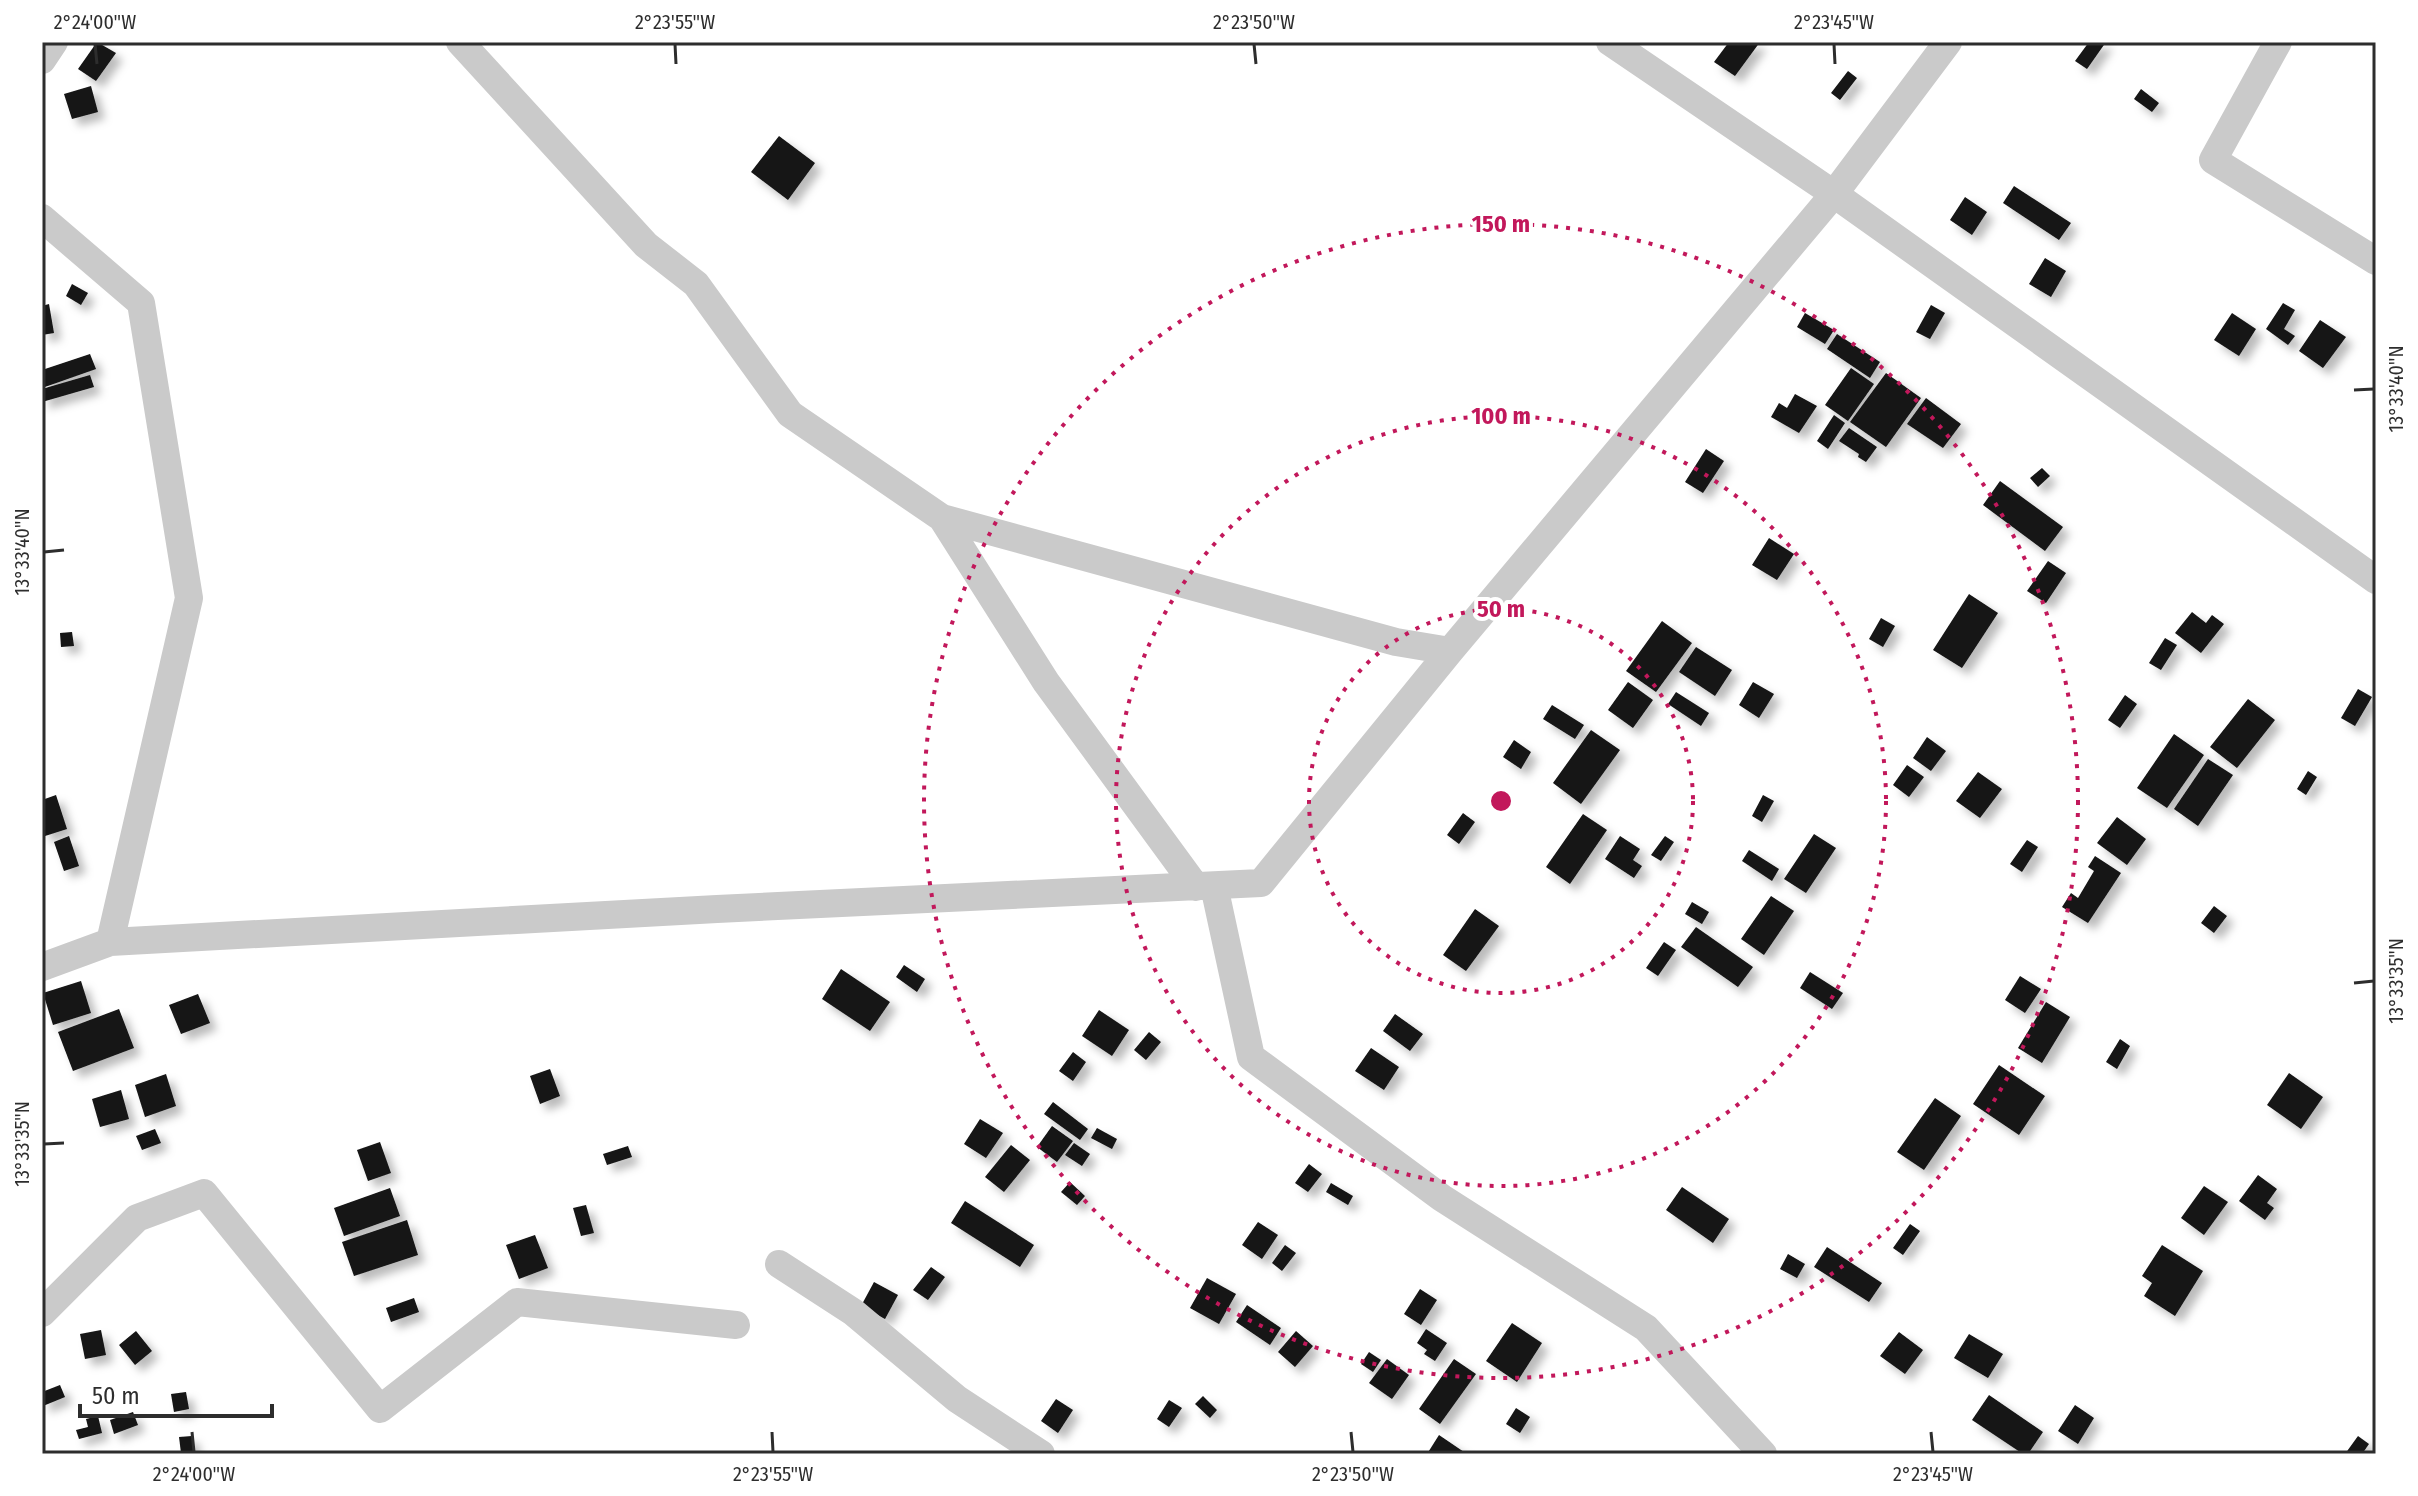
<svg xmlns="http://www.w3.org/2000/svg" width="2418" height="1496" viewBox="0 0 2418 1496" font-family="'Fira Sans Condensed',sans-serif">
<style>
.building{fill:#141414;filter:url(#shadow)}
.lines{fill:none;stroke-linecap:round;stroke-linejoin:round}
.minor{stroke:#cacaca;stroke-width:28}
.ticks{fill:none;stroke:#2d2d2d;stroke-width:3}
.ring{fill:none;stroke:#c2185b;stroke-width:4;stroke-dasharray:4 8}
.centre{fill:#c2185b;stroke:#fff;stroke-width:4}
.ring-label{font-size:24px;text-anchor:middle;font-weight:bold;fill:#c2185b;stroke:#fff;stroke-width:8;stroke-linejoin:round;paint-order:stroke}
.neatline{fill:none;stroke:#2d2d2d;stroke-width:3}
.ticks-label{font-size:20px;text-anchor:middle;fill:#2d2d2d}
</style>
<defs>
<filter id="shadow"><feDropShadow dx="7" dy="7" stdDeviation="4" flood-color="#0004"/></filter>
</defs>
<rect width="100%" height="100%" fill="#fff"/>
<path class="building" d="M 97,42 L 116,53 L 96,81 L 78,69 Z
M 1729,42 L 1760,42 L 1735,76 L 1714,62 Z
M 2089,42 L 2106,42 L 2087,69 L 2075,61 Z
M 1848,71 L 1857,78 L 1840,100 L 1831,93 Z
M 91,86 L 98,112 L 72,119 L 64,94 Z
M 2141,89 L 2159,103 L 2152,112 L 2134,99 Z
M 779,136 L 815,163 L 788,200 L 751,172 Z
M 2014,186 L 2071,223 L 2059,240 L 2003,203 Z
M 1965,197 L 1987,212 L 1972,235 L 1950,220 Z
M 2045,258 L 2066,271 L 2051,297 L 2029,284 Z
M 72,284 L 88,293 L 81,305 L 66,296 Z
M 2283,303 L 2295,310 L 2284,329 L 2295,336 L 2288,345 L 2266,329 Z
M 49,304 L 54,333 L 42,335 L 42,306 Z
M 1931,305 L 1945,313 L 1930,339 L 1916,332 Z
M 1805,313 L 1834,330 L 1825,344 L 1797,327 Z
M 2232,313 L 2256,329 L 2239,356 L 2214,340 Z
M 2320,320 L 2346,337 L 2323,368 L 2299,351 Z
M 1837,334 L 1880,362 L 1870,378 L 1827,349 Z
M 90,354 L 96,369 L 42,388 L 42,370 Z
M 1851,368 L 1874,384 L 1848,421 L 1825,405 Z
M 1886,373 L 1921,398 L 1886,447 L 1850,422 Z
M 90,375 L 94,387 L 42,402 L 42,389 Z
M 1795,394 L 1817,406 L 1799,433 L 1771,417 L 1779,403 L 1787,408 Z
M 1926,398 L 1961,424 L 1943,448 L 1907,424 Z
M 1834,415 L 1845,423 L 1828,449 L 1817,441 Z
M 1849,428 L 1877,447 L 1866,462 L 1858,457 L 1859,454 L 1839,441 Z
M 1706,449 L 1724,461 L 1703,493 L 1685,482 Z
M 2042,468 L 2050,476 L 2038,487 L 2030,478 Z
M 2000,481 L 2063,527 L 2045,551 L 1983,505 Z
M 1769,538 L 1794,554 L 1777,580 L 1752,565 Z
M 2048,561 L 2066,573 L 2046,603 L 2027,591 Z
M 1969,594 L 1998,613 L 1962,668 L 1933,650 Z
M 2192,612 L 2206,623 L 2212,615 L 2224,624 L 2201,653 L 2175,633 Z
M 1881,618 L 1895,626 L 1883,647 L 1869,639 Z
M 1662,621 L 1692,643 L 1656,692 L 1626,671 Z
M 72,632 L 74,646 L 61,647 L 60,633 Z
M 2165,638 L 2177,645 L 2161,670 L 2149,663 Z
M 1696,647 L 1732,670 L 1715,696 L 1679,672 Z
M 1628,682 L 1653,700 L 1633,728 L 1608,710 Z
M 1753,682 L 1774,694 L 1759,718 L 1739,705 Z
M 2358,689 L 2372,697 L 2355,726 L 2341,718 Z
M 1676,692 L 1709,713 L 1701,726 L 1668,704 Z
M 2125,695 L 2137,704 L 2120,728 L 2108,720 Z
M 2248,699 L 2275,720 L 2237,768 L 2210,747 Z
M 1552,705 L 1584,725 L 1575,739 L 1543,719 Z
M 1591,730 L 1620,750 L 1581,804 L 1553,783 Z
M 2174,734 L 2204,755 L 2167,808 L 2137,788 Z
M 1927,737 L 1946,751 L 1931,771 L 1913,758 Z
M 1514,740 L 1531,752 L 1521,769 L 1503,757 Z
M 2208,759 L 2233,775 L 2198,826 L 2174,809 Z
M 1907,765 L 1924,777 L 1909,797 L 1893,785 Z
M 2308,771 L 2317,777 L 2306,795 L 2297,789 Z
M 1978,772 L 2002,789 L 1980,818 L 1956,801 Z
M 56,795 L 67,829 L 45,836 L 42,826 L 42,800 Z
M 1763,795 L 1774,801 L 1762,822 L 1752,816 Z
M 1463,813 L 1475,822 L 1459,844 L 1447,835 Z
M 1583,814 L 1607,830 L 1570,884 L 1546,867 Z
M 2117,817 L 2146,839 L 2127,865 L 2097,843 Z
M 1814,834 L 1836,848 L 1806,893 L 1784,879 Z
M 69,836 L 79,866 L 64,871 L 54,842 Z
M 1620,836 L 1640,849 L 1633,860 L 1642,866 L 1634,878 L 1605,859 Z
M 1665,836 L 1674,842 L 1661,861 L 1651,855 Z
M 2027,840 L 2038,847 L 2022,872 L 2010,864 Z
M 1749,850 L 1779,869 L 1772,881 L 1742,861 Z
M 2095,856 L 2121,873 L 2088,923 L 2062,907 L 2071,893 L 2078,898 L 2094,871 L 2088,867 Z
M 1771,896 L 1794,911 L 1764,955 L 1741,939 Z
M 1692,902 L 1709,912 L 1702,924 L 1685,914 Z
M 2214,906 L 2227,916 L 2214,933 L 2201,923 Z
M 1475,909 L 1499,926 L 1466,971 L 1443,955 Z
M 1696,927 L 1753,967 L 1738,987 L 1681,947 Z
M 1664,942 L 1676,950 L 1658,976 L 1646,968 Z
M 904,965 L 925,979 L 917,992 L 896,977 Z
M 841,969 L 890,1002 L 870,1031 L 822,999 Z
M 1810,972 L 1843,993 L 1832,1009 L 1800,988 Z
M 2020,976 L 2041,989 L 2025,1013 L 2005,1000 Z
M 81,981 L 91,1013 L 53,1025 L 43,993 Z
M 198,994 L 210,1023 L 181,1034 L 169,1005 Z
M 2046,1002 L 2070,1017 L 2042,1063 L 2018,1048 Z
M 119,1009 L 134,1048 L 73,1071 L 58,1032 Z
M 1099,1010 L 1129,1030 L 1112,1056 L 1082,1036 Z
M 1395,1014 L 1423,1034 L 1410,1051 L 1383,1031 Z
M 1149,1032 L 1161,1042 L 1146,1060 L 1134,1050 Z
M 2120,1039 L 2130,1046 L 2117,1069 L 2106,1062 Z
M 1371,1048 L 1399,1067 L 1384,1090 L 1355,1071 Z
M 1073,1052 L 1086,1062 L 1073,1081 L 1059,1071 Z
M 1999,1065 L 2045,1096 L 2019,1135 L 1973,1104 Z
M 550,1069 L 560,1096 L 540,1104 L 530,1076 Z
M 2289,1073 L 2323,1097 L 2301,1129 L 2267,1105 Z
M 166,1074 L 176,1106 L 145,1117 L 135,1085 Z
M 121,1090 L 129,1119 L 100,1127 L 92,1099 Z
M 1935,1098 L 1961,1116 L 1924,1170 L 1897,1152 Z
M 1053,1102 L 1088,1129 L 1080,1140 L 1044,1114 Z
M 980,1119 L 1003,1133 L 986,1158 L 964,1144 Z
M 1052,1126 L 1073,1141 L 1057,1162 L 1037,1147 Z
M 1097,1128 L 1117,1139 L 1112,1149 L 1091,1138 Z
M 155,1129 L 161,1143 L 142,1150 L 136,1136 Z
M 380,1142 L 391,1173 L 368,1181 L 357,1150 Z
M 1074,1143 L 1090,1154 L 1082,1166 L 1065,1155 Z
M 1011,1145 L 1030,1160 L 1004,1192 L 985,1177 Z
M 628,1146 L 632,1157 L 607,1165 L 603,1154 Z
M 1309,1164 L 1322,1174 L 1308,1192 L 1295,1183 Z
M 2258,1175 L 2277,1189 L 2267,1203 L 2274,1208 L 2265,1220 L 2239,1201 Z
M 1070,1182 L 1085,1196 L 1077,1205 L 1061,1192 Z
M 1331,1183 L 1353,1196 L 1348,1205 L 1326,1192 Z
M 2204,1186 L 2228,1202 L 2204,1235 L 2181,1218 Z
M 1682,1187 L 1729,1219 L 1713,1243 L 1666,1210 Z
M 390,1188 L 400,1216 L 344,1236 L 334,1208 Z
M 965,1201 L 1034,1245 L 1020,1267 L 951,1223 Z
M 586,1205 L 594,1233 L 581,1236 L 573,1208 Z
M 407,1220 L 418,1255 L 354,1276 L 342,1242 Z
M 1258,1222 L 1278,1235 L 1262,1259 L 1242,1245 Z
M 1910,1224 L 1920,1231 L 1903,1255 L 1893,1248 Z
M 535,1235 L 548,1268 L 519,1279 L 506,1245 Z
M 1285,1245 L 1296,1253 L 1282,1271 L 1272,1263 Z
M 2162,1245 L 2203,1271 L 2175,1316 L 2144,1296 L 2152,1283 L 2142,1276 Z
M 1827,1247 L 1882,1283 L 1869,1302 L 1814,1267 Z
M 1788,1254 L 1805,1264 L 1797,1278 L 1780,1269 Z
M 931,1267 L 945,1277 L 928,1300 L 913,1290 Z
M 1207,1278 L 1236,1294 L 1219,1324 L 1190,1308 Z
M 874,1282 L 898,1295 L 885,1319 L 861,1306 Z
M 1420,1289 L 1437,1300 L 1421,1325 L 1404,1314 Z
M 414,1298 L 419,1312 L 391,1322 L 386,1308 Z
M 1247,1305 L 1281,1328 L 1270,1345 L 1236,1322 Z
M 1512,1323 L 1542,1343 L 1517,1382 L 1486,1361 Z
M 1426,1329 L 1447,1343 L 1435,1361 L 1424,1354 L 1427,1350 L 1417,1343 Z
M 101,1330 L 106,1355 L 85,1359 L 80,1334 Z
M 136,1331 L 152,1351 L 135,1365 L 119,1345 Z
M 1296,1331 L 1313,1346 L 1295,1367 L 1278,1352 Z
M 1899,1332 L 1923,1350 L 1905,1374 L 1880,1356 Z
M 1969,1334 L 2003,1354 L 1988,1378 L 1954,1358 Z
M 1369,1352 L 1381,1360 L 1373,1372 L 1361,1364 Z
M 1387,1359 L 1409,1375 L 1392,1399 L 1369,1383 Z
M 1454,1359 L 1476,1374 L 1440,1424 L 1419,1409 Z
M 60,1385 L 65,1397 L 43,1406 L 42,1392 Z
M 186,1392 L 189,1409 L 174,1412 L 171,1394 Z
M 1989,1395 L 2043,1432 L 2028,1454 L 2023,1454 L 1972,1420 Z
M 1203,1396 L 1217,1410 L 1210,1418 L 1195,1404 Z
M 1056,1399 L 1073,1410 L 1058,1433 L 1041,1421 Z
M 1169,1400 L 1182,1408 L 1169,1427 L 1157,1419 Z
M 2075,1405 L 2094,1418 L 2078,1444 L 2058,1431 Z
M 1516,1408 L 1530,1417 L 1520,1433 L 1506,1424 Z
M 133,1412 L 138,1425 L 114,1434 L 110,1420 Z
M 98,1416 L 102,1433 L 79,1439 L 76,1430 L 88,1427 L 86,1419 Z
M 1439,1435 L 1464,1452 L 1462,1454 L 1427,1454 Z
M 192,1436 L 194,1452 L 181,1453 L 179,1437 Z
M 2358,1436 L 2369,1444 L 2362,1454 L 2345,1454 Z"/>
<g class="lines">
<path class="minor" d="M 460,42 L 646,245 L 696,284 L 790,414 L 942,518 L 1396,642 L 1450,651
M 1610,42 L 1834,194 L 2376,580
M 2278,42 L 2213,160 L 2376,261
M 42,60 L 54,42
M 42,218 L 141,303 L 189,598 L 110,942
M 942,518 L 1046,682 L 1196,887
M 1214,886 L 1251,1057 L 1442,1198 L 1646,1328 L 1763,1454
M 42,967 L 110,942 L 717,909 L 1261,883 L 1450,651 L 1834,194 L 1948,42
M 779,1264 L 853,1312 L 957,1399 L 1041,1454
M 42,1313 L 137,1218 L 204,1193 L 380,1409 L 517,1302 L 736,1325"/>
</g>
<path class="ticks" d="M 95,44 L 97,64M 675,44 L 676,64M 1254,44 L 1256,64M 1834,44 L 1835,64M 2354,390 L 2374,389M 44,552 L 64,550M 2354,983 L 2374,981M 44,1144 L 64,1143M 192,1432 L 194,1452M 772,1432 L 773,1452M 1351,1432 L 1353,1452M 1931,1432 L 1933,1452"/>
<g class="ring">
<circle cx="1501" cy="801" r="192"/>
<circle cx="1501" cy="801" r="385"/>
<circle cx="1501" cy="801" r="577"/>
</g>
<circle cx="1501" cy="801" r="12" class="centre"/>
<g class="ring-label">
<text x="1501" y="232">150 m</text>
<text x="1501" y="424">100 m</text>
<text x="1501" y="617">50 m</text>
</g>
<rect width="2418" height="1496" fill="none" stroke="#ffffff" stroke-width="88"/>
<path d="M80 1404v12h192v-12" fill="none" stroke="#2d2d2d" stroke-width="4"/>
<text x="92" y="1404" font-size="24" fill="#2d2d2d" stroke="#ffffff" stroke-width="6" paint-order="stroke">50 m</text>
<rect x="44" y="44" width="2330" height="1408" class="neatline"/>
<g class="ticks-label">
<text x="95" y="29">2°24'00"W</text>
<text x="675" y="29">2°23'55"W</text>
<text x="1254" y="29">2°23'50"W</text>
<text x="1834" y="29">2°23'45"W</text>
<text transform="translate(2396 389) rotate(-90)" y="7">13°33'40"N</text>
<text transform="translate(22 552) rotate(-90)" y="7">13°33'40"N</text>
<text transform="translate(2396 981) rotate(-90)" y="7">13°33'35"N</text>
<text transform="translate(22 1144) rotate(-90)" y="7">13°33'35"N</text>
<text x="194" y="1481">2°24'00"W</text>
<text x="773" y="1481">2°23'55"W</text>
<text x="1353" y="1481">2°23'50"W</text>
<text x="1933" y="1481">2°23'45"W</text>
</g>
</svg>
